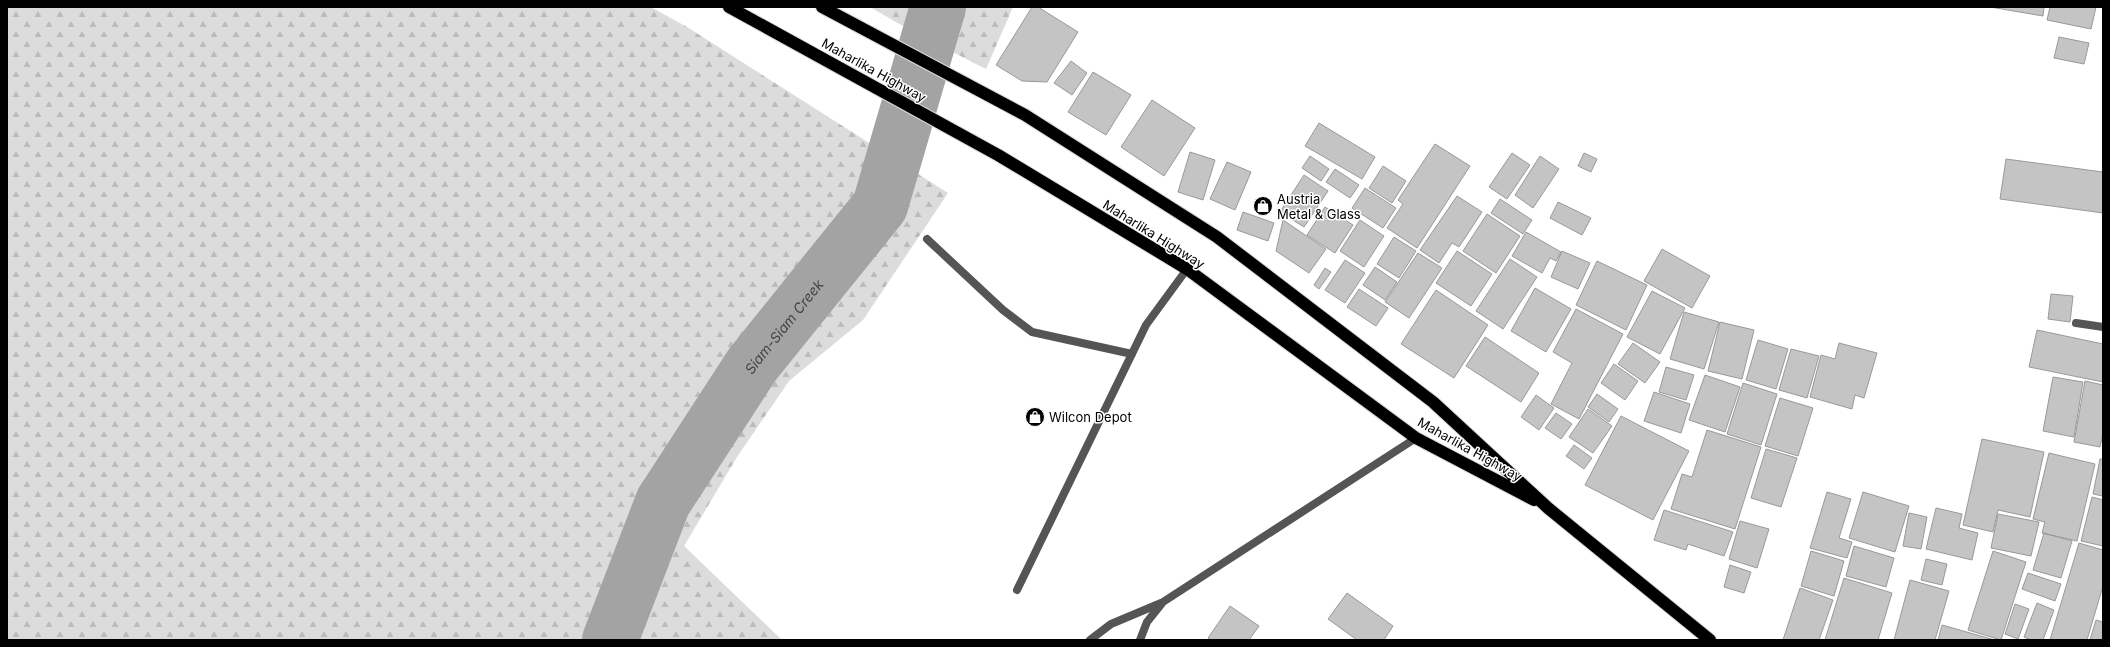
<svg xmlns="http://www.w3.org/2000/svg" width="2110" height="647" viewBox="0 0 2110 647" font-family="Inter,sans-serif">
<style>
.forest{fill:url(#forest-firs)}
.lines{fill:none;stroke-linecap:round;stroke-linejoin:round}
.river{stroke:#a3a3a3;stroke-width:56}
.building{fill:#c4c4c4;stroke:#999}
.highway-casing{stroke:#dbdbdb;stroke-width:14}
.lane{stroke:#555;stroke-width:8}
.highway{stroke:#000;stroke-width:12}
.labels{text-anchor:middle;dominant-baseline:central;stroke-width:3;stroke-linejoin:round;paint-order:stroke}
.street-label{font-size:13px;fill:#000;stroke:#fff}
.poi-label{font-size:13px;fill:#000;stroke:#fff;text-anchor:start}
.water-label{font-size:14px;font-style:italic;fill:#444;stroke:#fff}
</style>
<defs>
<pattern id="forest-firs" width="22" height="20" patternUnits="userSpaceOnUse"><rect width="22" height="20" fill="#dcdcdc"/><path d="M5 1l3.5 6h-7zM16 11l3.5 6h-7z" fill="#bbb"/></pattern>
</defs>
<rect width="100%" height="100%" fill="#fff"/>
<path class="forest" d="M 7,7 L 651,7 L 687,27 L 948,193 L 863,320 L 789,381 L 737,457 L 684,546 L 782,640 L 7,640 Z
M 870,7 L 1013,7 L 986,69 L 915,33 Z"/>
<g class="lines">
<path class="river" id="s1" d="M 610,640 L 663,502 L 752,365 L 880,206 L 938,7"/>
</g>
<path class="building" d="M 1032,7 L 1038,7 L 1078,32 L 1047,82 L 1022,81 L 996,65 Z
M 1990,7 L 2044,7 L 2043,16 Z
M 2050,7 L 2096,7 L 2091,29 L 2047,20 Z
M 2059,37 L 2089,43 L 2084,64 L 2054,58 Z
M 1071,61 L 1087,73 L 1072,95 L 1054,83 Z
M 1093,72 L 1131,95 L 1106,135 L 1068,112 Z
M 1152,100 L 1195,128 L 1164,176 L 1121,147 Z
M 1319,123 L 1375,157 L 1362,179 L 1305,146 Z
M 1435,144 L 1470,166 L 1417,248 L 1387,228 L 1403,204 L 1398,200 Z
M 1190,152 L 1215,160 L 1203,200 L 1178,192 Z
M 1512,153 L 1530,165 L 1507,199 L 1489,187 Z
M 1584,153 L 1597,159 L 1591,172 L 1578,166 Z
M 1310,156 L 1329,169 L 1321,181 L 1302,168 Z
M 1540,156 L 1559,169 L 1533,208 L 1515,195 Z
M 2006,159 L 2103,172 L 2103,213 L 2000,199 Z
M 1227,162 L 1251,172 L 1235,210 L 1210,199 Z
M 1383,166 L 1406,181 L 1392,203 L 1369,188 Z
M 1335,169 L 1359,185 L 1350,198 L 1326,182 Z
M 1304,175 L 1328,191 L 1304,227 L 1280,212 Z
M 1365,188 L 1396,208 L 1383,228 L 1352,208 Z
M 1457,196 L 1482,212 L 1459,247 L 1452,243 L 1439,263 L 1420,250 Z
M 1500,199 L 1532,220 L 1523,234 L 1491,213 Z
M 1558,202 L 1591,218 L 1582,235 L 1550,218 Z
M 1325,207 L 1353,225 L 1335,253 L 1307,235 Z
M 1243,212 L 1274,223 L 1268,241 L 1237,230 Z
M 1487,214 L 1520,236 L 1496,273 L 1463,251 Z
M 1283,220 L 1326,249 L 1309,273 L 1276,251 Z
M 1360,220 L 1384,236 L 1364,267 L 1340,251 Z
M 1526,232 L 1561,252 L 1556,261 L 1550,258 L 1542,273 L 1512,256 Z
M 1394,237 L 1416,251 L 1399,278 L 1377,264 Z
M 1662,249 L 1710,276 L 1692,308 L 1644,281 Z
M 1457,251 L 1492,274 L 1471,306 L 1436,283 Z
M 1562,251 L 1590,263 L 1578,289 L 1551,277 Z
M 1418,253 L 1442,268 L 1409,318 L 1385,302 Z
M 1510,259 L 1537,277 L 1503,329 L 1476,311 Z
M 1345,260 L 1365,273 L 1345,303 L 1325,290 Z
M 1597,261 L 1647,285 L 1626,330 L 1576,305 Z
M 1375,267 L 1397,282 L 1385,300 L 1363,285 Z
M 1325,268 L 1331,272 L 1319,289 L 1314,285 Z
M 1535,288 L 1571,309 L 1546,352 L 1511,331 Z
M 1359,289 L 1388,308 L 1376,326 L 1347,307 Z
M 1436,290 L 1488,325 L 1454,378 L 1401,344 Z
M 1652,291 L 1685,308 L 1660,354 L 1627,337 Z
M 2051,294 L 2073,296 L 2070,322 L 2048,319 Z
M 1576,309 L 1623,334 L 1579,419 L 1551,404 L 1572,363 L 1553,352 Z
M 1684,312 L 1719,322 L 1704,369 L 1670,359 Z
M 1720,322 L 1754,330 L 1742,379 L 1708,371 Z
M 2037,330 L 2103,344 L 2103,382 L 2029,367 Z
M 1485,337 L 1539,373 L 1521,402 L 1466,366 Z
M 1758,340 L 1788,349 L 1776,389 L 1746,380 Z
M 1633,343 L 1660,362 L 1645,383 L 1618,364 Z
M 1839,343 L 1877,353 L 1864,398 L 1855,395 L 1852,409 L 1810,397 L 1821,355 L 1835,359 Z
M 1791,349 L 1819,356 L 1807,398 L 1779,390 Z
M 1614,364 L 1638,381 L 1625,400 L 1601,383 Z
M 1666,367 L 1694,375 L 1686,400 L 1659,392 Z
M 1705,375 L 1740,387 L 1725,432 L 1689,420 Z
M 2053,377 L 2083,382 L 2074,437 L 2043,431 Z
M 2085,381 L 2103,385 L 2103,433 L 2100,447 L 2074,442 Z
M 1743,383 L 1777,394 L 1761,445 L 1727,434 Z
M 1654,392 L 1690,404 L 1681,433 L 1644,421 Z
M 1597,394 L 1618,409 L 1609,422 L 1588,407 Z
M 1536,395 L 1554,408 L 1539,430 L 1521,417 Z
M 1780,398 L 1813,408 L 1798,456 L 1765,446 Z
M 1588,409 L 1612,426 L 1593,453 L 1569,437 Z
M 1556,413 L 1572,424 L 1561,439 L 1545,428 Z
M 1621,416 L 1689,451 L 1653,520 L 1585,485 Z
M 1707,430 L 1761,447 L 1735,529 L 1671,509 L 1682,474 L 1692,477 Z
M 1982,439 L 2044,452 L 2030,517 L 1998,510 L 1993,532 L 1963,525 Z
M 1574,445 L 1592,458 L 1584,469 L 1566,456 Z
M 1766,449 L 1797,458 L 1781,507 L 1751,498 Z
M 2049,453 L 2095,464 L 2077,541 L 2042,533 L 2045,522 L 2033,519 Z
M 2100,459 L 2103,459 L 2103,496 L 2093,494 Z
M 1827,492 L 1851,499 L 1839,538 L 1852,542 L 1847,558 L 1810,548 Z
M 1863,492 L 1909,506 L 1895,552 L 1849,538 Z
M 2092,497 L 2103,500 L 2103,546 L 2081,541 Z
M 1936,508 L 1962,514 L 1959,528 L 1978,533 L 1972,560 L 1926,549 Z
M 1664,510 L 1733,532 L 1724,556 L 1688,544 L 1686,550 L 1654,540 Z
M 1909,513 L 1927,517 L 1921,549 L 1903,546 Z
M 1998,514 L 2039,522 L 2031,556 L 1991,548 Z
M 1740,521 L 1769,529 L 1757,568 L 1729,559 Z
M 2044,533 L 2072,541 L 2061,578 L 2033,570 Z
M 2079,543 L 2103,550 L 2103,586 L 2087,640 L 2050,640 Z
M 1854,546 L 1894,558 L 1886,587 L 1846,576 Z
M 1811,551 L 1844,561 L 1834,596 L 1801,586 Z
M 1993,551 L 2026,562 L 2001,640 L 1968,630 Z
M 1926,559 L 1947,564 L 1942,585 L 1921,580 Z
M 1730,565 L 1751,572 L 1744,593 L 1724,587 Z
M 2028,573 L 2061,584 L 2055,601 L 2022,589 Z
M 1844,578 L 1892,593 L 1878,640 L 1825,640 Z
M 1910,580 L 1949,591 L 1935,640 L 1894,640 Z
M 1800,588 L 1833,600 L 1819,640 L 1783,640 Z
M 1347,593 L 1393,626 L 1384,640 L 1357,640 L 1328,619 Z
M 2037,603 L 2054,610 L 2043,640 L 2031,640 L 2024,637 Z
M 2015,604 L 2029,609 L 2018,639 L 2005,634 Z
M 1230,606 L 1259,626 L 1249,640 L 1211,640 L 1208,638 Z
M 2096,620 L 2103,622 L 2103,640 L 2090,640 Z
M 1942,625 L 1995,640 L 1938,640 Z"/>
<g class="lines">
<g class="highway-casing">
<path id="highway" d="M 729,7 L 998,155 L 1187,269 L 1416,438 L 1534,500
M 822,7 L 1025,115 L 1217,237 L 1433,402 L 1548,508 L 1710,640"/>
</g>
<path class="lane" d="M 927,239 L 1003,310 L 1032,332 L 1132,354
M 2076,323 L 2103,327
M 1017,590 L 1146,325 L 1187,269
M 1090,640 L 1111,624 L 1161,603
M 1140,640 L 1147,622 L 1163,602 L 1416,438"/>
<use href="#highway" class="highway"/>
</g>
<defs>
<g id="shop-disc" transform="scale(1)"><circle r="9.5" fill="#000" stroke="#fff"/><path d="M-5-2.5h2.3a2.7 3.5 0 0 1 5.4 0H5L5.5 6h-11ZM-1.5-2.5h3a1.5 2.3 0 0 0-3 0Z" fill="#fff"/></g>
</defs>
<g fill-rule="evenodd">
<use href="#shop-disc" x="1263" y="206"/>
<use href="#shop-disc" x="1035" y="417"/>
</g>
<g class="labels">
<g class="street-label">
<text transform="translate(874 70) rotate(29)">Maharlika Highway</text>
<text transform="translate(1154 234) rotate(32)">Maharlika Highway</text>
<text transform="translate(1470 449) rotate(29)">Maharlika Highway</text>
</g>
<g class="poi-label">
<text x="1277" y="199">Austria<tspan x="1277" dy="15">Metal &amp; Glass</tspan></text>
<text x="1049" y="417">Wilcon Depot</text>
</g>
<g class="water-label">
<text stroke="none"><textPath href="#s1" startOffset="361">Siam-Siam Creek</textPath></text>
</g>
</g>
<rect width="2110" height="647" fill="none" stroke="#000000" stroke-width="16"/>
</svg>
